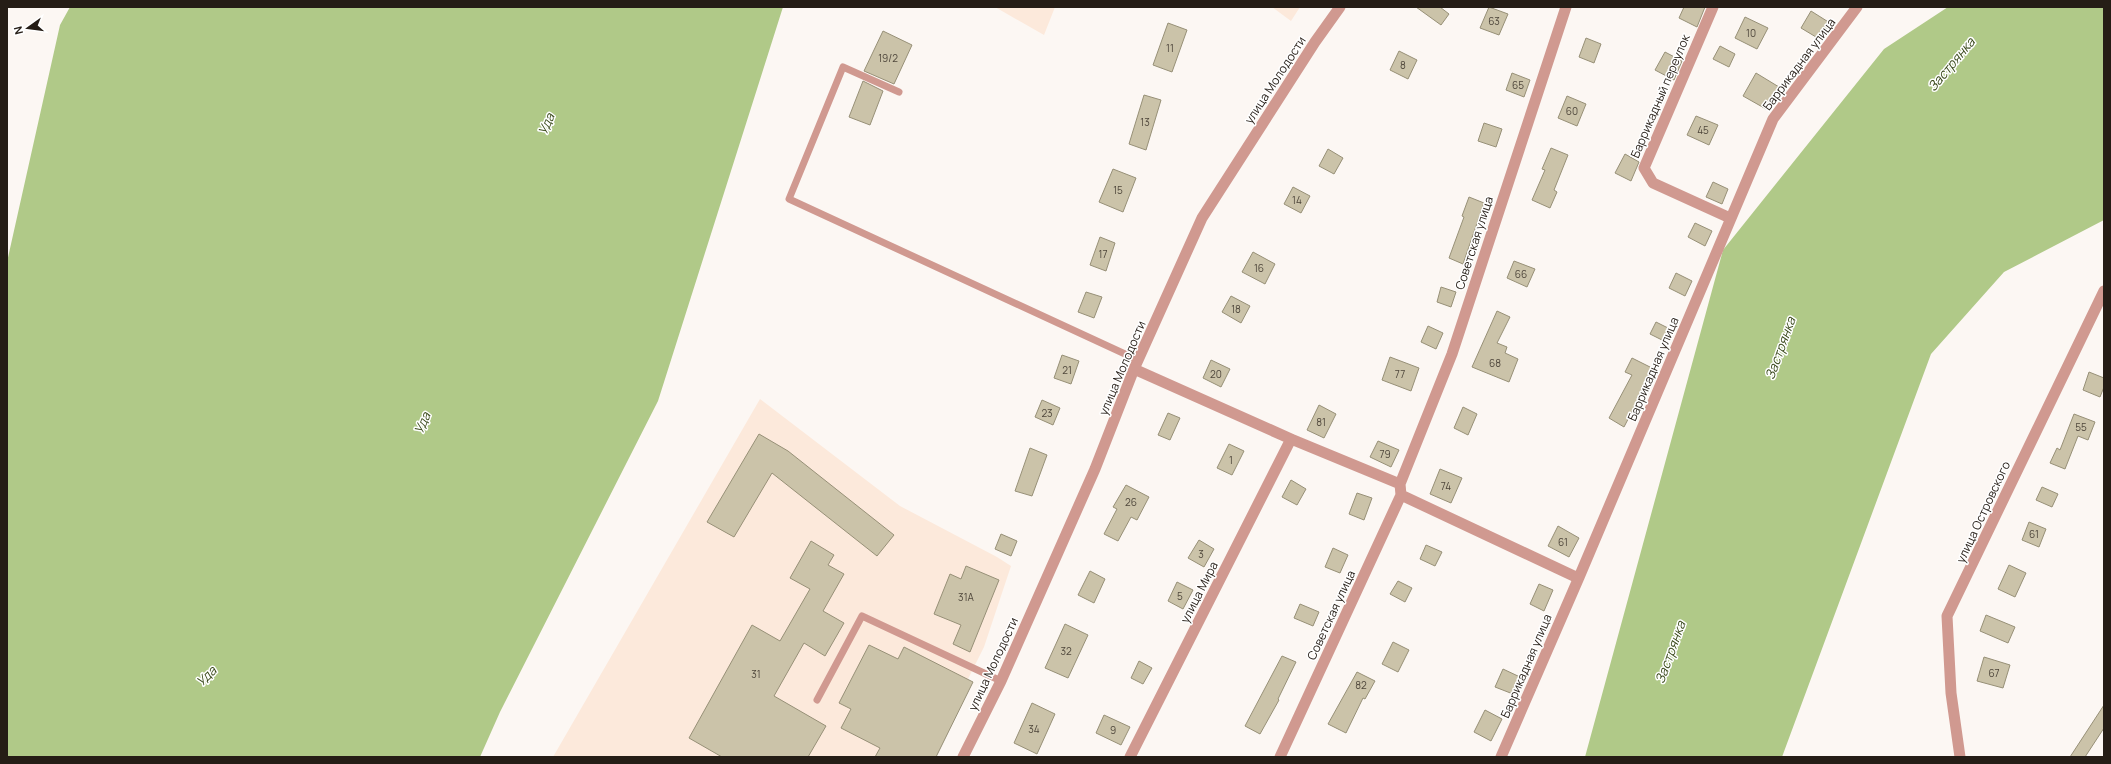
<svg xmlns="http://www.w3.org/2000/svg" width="2111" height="764" viewBox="0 0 2111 764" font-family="Manrope,sans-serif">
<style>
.built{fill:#fce9db}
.water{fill:#b0c988}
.building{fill:#cbc3a9;stroke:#979077}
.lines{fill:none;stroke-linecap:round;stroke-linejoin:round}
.service{stroke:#d09990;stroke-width:7}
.minor{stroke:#d09990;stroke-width:11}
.labels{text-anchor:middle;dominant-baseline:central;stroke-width:3;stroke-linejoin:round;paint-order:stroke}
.number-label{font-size:10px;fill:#4e463b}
.street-label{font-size:12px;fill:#251d16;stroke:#fff}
.water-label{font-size:13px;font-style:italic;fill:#374718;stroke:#fff}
</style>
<rect width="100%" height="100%" fill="#fcf7f3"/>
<path class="built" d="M 995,7 L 1055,7 L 1044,35 Z
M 1272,7 L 1300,7 L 1291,21 Z
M 760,399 L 900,506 L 997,557 L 1011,566 L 984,647 L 929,757 L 553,757 Z"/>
<path class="water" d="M 70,7 L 783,7 L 658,401 L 500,712 L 480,757 L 7,757 L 7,262 L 60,25 Z
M 1948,7 L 2104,7 L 2104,220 L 2004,272 L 1931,354 L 1782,757 L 1585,757 L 1723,250 L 1884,49 Z"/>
<path class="building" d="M 1416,7 L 1440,7 L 1449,14 L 1441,25 Z
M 1489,7 L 1508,14 L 1499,35 L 1480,28 Z
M 1684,7 L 1705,7 L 1697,27 L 1679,18 Z
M 1811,11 L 1830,23 L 1821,40 L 1801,28 Z
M 1745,17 L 1768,28 L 1757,49 L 1735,38 Z
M 1168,23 L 1187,30 L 1172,72 L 1153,65 Z
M 883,31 L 912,45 L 894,84 L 864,71 Z
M 1586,38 L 1601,44 L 1594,63 L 1579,57 Z
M 1720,46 L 1735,54 L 1729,67 L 1713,59 Z
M 1399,51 L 1417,60 L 1408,79 L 1390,70 Z
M 1665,52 L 1682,61 L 1674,80 L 1655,70 Z
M 1512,73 L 1530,80 L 1524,97 L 1506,90 Z
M 1756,73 L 1779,87 L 1766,109 L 1743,96 Z
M 863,81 L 883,91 L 870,125 L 849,117 Z
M 1144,95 L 1161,100 L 1146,150 L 1129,144 Z
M 1567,96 L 1586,104 L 1577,126 L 1558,118 Z
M 1696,116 L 1718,125 L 1709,145 L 1687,135 Z
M 1484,123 L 1502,129 L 1496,147 L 1478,141 Z
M 1551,148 L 1568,155 L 1554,190 L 1557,192 L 1550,208 L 1532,200 L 1545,170 L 1542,169 Z
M 1328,149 L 1343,158 L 1334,174 L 1319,166 Z
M 1625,154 L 1639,162 L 1631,181 L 1615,173 Z
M 1113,169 L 1136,178 L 1123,212 L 1099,202 Z
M 1713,182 L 1728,189 L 1722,204 L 1706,197 Z
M 1293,187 L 1310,196 L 1301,213 L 1284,204 Z
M 1469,197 L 1484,203 L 1463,264 L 1449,258 L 1464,217 L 1462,216 Z
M 1695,223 L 1712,231 L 1705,246 L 1688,237 Z
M 1100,237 L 1115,243 L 1106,271 L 1090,265 Z
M 1253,252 L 1275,264 L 1265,284 L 1242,272 Z
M 1514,261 L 1535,269 L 1527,287 L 1507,278 Z
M 1676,273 L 1692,281 L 1685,296 L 1669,288 Z
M 1441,287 L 1456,292 L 1451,307 L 1437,302 Z
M 1086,292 L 1102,297 L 1094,318 L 1078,312 Z
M 1231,296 L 1250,306 L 1241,323 L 1222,312 Z
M 1497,311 L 1510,317 L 1497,343 L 1507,347 L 1505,353 L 1518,359 L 1509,382 L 1472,367 Z
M 1656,322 L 1672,330 L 1666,342 L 1650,334 Z
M 1428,326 L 1443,333 L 1436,349 L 1421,342 Z
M 1062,355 L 1079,361 L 1071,384 L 1054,378 Z
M 1390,357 L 1419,368 L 1411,391 L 1382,380 Z
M 1632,358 L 1654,369 L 1624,427 L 1609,418 L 1632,375 L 1625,372 Z
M 1211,360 L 1230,369 L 1221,387 L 1203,378 Z
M 2089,372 L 2104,378 L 2104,387 L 2100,397 L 2083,390 Z
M 1042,400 L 1060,408 L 1053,425 L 1035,417 Z
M 1319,405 L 1336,414 L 1324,438 L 1307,430 Z
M 1463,407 L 1477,414 L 1468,435 L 1454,428 Z
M 1168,413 L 1180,418 L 1170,440 L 1158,435 Z
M 2074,414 L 2095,422 L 2088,440 L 2078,436 L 2065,469 L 2050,463 L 2057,448 L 2060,450 Z
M 759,434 L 788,451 L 894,535 L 877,556 L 772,473 L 734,537 L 707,522 Z
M 1378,441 L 1399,450 L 1391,467 L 1370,457 Z
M 1229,444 L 1244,451 L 1232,475 L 1217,468 Z
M 1030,448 L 1047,455 L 1032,496 L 1015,491 Z
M 1440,469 L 1462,478 L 1451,503 L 1430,494 Z
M 1291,480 L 1306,489 L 1297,505 L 1282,497 Z
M 1126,485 L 1149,497 L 1137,520 L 1131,517 L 1118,541 L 1104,534 L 1117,509 L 1113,507 Z
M 2042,487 L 2058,494 L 2052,507 L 2036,500 Z
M 1357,493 L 1372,498 L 1364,520 L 1349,514 Z
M 2029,522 L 2046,529 L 2039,547 L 2022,540 Z
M 1558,526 L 1579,538 L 1569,557 L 1548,546 Z
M 1001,534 L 1017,541 L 1011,556 L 995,549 Z
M 1199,540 L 1214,549 L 1204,567 L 1188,558 Z
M 811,541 L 834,555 L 828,565 L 844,574 L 823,611 L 844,623 L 825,656 L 804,643 L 774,696 L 826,726 L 808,757 L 722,757 L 689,738 L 752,625 L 780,641 L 810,589 L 790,578 Z
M 1426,545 L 1442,552 L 1435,566 L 1420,559 Z
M 1333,548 L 1348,555 L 1340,573 L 1325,567 Z
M 2009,565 L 2026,573 L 2015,597 L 1998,589 Z
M 966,566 L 999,580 L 970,652 L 953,644 L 961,625 L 934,614 L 950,574 L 961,579 Z
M 1090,571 L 1105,579 L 1094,603 L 1078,595 Z
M 1398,581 L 1412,588 L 1405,602 L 1390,594 Z
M 1177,582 L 1193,590 L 1183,609 L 1168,601 Z
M 1539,584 L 1553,590 L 1544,611 L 1530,604 Z
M 1300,604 L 1319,612 L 1313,626 L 1294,618 Z
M 1986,615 L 2015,627 L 2008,643 L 1980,631 Z
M 1065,624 L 1088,635 L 1068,678 L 1045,668 Z
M 1393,642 L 1409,650 L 1398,672 L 1382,664 Z
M 869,645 L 898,659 L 904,647 L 973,682 L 936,757 L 875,757 L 880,748 L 841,728 L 851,709 L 839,703 Z
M 1282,656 L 1296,662 L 1278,699 L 1279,700 L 1260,734 L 1245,726 Z
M 1984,657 L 2010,665 L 2003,688 L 1977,681 Z
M 1139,661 L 1152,668 L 1143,684 L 1131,678 Z
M 1503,669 L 1520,677 L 1513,694 L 1495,687 Z
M 1357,672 L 1375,681 L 1365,699 L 1363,698 L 1346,733 L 1328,724 Z
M 1032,703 L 1055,714 L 1037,754 L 1014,743 Z
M 2104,705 L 2104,728 L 2085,757 L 2070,757 Z
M 1485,710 L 1502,719 L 1491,741 L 1474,732 Z
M 1104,715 L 1130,727 L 1121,745 L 1096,733 Z"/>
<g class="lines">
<path class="service" d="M 899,92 L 843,67 L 789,199 L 1138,360
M 817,700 L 862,616 L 1001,681"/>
<path class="minor" d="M 1713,7 L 1644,168 L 1653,183 L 1730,218
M 1134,369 L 1291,439 L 1400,484
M 1401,495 L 1578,578
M 963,757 L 1001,681 L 1095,469 L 1134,369 L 1202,218 L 1315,42 L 1340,7
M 1130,757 L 1291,439
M 1280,757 L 1401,495 L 1400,484 L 1452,354 L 1566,7
M 1501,757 L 1580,575 L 1773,119 L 1857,7
M 1960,757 L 1951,693 L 1947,616 L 2104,291"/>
</g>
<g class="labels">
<g class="number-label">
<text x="1494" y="21">63</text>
<text x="1751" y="33">10</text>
<text x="1170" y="48">11</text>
<text x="888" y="58">19/2</text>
<text x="1403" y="65">8</text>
<text x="1518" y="85">65</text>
<text x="1572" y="111">60</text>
<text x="1145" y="122">13</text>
<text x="1703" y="130">45</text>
<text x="1118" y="190">15</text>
<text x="1297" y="200">14</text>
<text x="1103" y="254">17</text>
<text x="1259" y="268">16</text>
<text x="1521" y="274">66</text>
<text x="1236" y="309">18</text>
<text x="1495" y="363">68</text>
<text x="1067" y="370">21</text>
<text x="1216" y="374">20</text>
<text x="1400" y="374">77</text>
<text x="1047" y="413">23</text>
<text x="1321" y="422">81</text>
<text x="2081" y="427">55</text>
<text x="1385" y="454">79</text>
<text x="1231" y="460">1</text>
<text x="1446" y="486">74</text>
<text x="1131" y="502">26</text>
<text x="2034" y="534">61</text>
<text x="1563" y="542">61</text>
<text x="1201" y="554">3</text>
<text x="1180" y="596">5</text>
<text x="966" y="597">31А</text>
<text x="1066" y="651">32</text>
<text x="1994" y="673">67</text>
<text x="756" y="674">31</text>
<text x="1361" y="685">82</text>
<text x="1034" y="729">34</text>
<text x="1113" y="730">9</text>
</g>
<g class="street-label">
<text transform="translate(1799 64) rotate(-53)">Баррикадная улица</text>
<text transform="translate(1275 80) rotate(-57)">улица Молодости</text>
<text transform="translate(1660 96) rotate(-67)">Баррикадный переулок</text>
<text transform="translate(1474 243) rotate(-72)">Советская улица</text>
<text transform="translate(1122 368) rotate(-67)">улица Молодости</text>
<text transform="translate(1653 369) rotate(-67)">Баррикадная улица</text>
<text transform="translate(1983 512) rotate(-65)">улица Островского</text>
<text transform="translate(1199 592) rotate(-63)">улица Мира</text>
<text transform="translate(1331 615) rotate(-65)">Советская улица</text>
<text transform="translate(993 664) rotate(-65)">улица Молодости</text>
<text transform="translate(1526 666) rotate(-67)">Баррикадная улица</text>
</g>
<g class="water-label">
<text transform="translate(1951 64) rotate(-50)">Застрянка</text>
<text transform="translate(546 124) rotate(-67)">Уда</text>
<text transform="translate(1780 348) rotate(-70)">Застрянка</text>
<text transform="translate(422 423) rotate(-67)">Уда</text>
<text transform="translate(1670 652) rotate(-70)">Застрянка</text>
<text transform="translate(206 676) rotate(-45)">Уда</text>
</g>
</g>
<rect width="2111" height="764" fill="none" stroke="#251d16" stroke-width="16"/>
<g transform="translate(28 28) rotate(256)" stroke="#ffffff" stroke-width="3" paint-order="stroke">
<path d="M0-3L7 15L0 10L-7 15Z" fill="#251d16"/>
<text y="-6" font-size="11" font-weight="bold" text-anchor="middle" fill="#251d16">N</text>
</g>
</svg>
